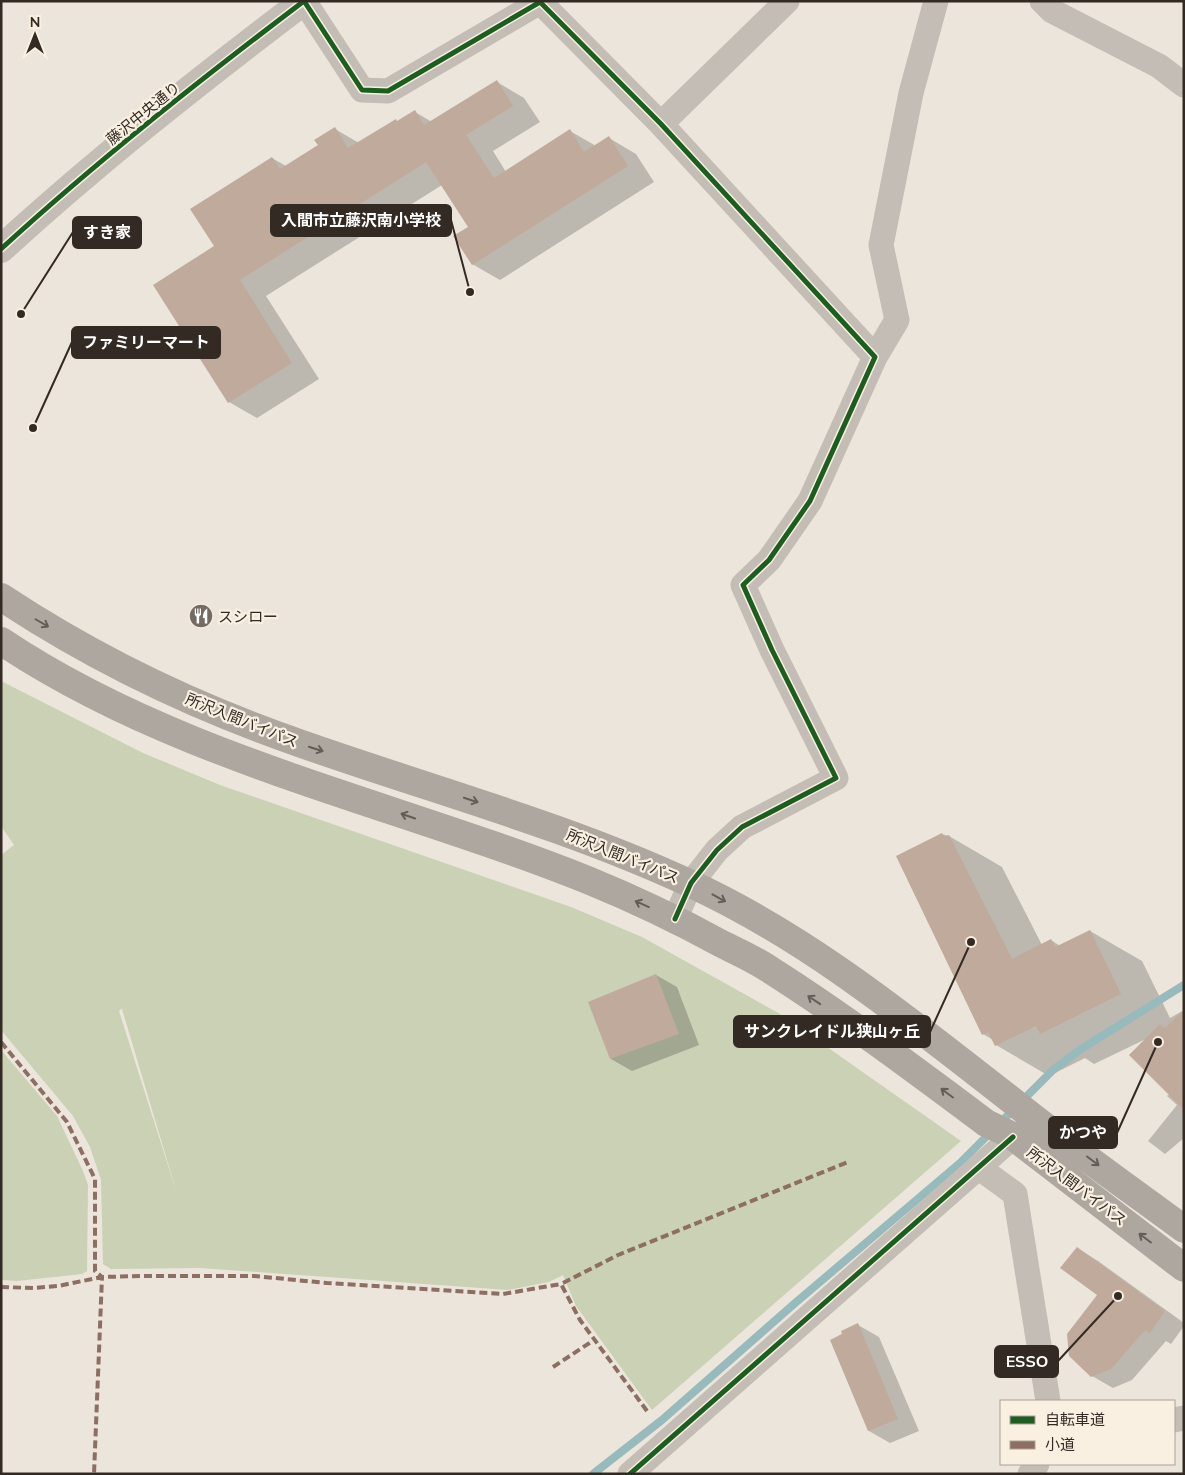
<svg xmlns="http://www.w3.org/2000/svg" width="1185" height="1475" viewBox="0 0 1185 1475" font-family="Mulish,'Noto Sans JP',sans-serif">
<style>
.green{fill:#cad1b4;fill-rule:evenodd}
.shadow{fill:#0003}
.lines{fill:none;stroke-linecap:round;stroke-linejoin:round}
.stream{stroke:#97babd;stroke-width:8}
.building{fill:#c0aa9c}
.minor{stroke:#c4bdb5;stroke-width:25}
.tertiary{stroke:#c4bdb5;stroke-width:28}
.trunk{stroke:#aea7a0;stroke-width:28}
.quiet{stroke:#8d6e63;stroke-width:4;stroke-dasharray:8 4;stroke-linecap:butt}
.cycleway-casing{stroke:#f9f0e1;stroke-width:8}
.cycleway{stroke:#1b5e20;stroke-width:5}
.oneway{stroke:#645c56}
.labels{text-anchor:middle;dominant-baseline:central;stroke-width:4.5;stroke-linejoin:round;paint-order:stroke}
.street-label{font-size:15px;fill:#332a24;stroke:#f9f0e1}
.poi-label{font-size:15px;fill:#332a24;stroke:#f9f0e1;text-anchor:start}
.leader{fill:none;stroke:#332a24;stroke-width:2}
.callout-dot{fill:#332a24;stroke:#f9f0e1;stroke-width:2}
.callout{fill:#332a24;stroke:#332a24;stroke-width:2}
.callout-label{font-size:16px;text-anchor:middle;font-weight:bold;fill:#fff}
</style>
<rect width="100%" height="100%" fill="#ece5db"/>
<path class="green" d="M 1,681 L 143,753 L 220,785 L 571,907 L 642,937 L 780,1014 L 961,1141 L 652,1410 L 576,1306 L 563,1275 L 549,1282 L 508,1290 L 200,1268 L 111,1269 L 103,1264 L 101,1180 L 90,1147 L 73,1116 L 1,1030 L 1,855 L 14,845 L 1,826 ZM 121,1009 L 122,1009 L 178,1197 L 119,1011 Z
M 1,1050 L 57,1116 L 83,1171 L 88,1185 L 87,1271 L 82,1274 L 17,1281 L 1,1280 Z"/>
<path class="shadow" d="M 497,82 L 524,98 L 540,122 L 493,151 L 506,172 L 570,131 L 596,146 L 609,138 L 636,154 L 654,182 L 500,280 L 472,264 L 470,227 L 442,185 L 266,296 L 319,379 L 257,418 L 229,402 L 155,285 L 216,247 L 272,158 L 286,166 L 319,146 L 335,129 L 359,143 L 415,112 L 432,122 Z
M 942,834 L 949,836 L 1002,867 L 1042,945 L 1051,940 L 1060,946 L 1090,931 L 1142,961 L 1170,1018 L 1184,1010 L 1184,1138 L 1165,1154 L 1148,1141 L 1177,1105 L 1167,1096 L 1170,1094 L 1148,1038 L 1094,1064 L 1085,1058 L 1049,1076 L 996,1045 L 993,1040 L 983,1034 L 898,856 Z
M 656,975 L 677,987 L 699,1045 L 632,1071 L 611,1059 Z
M 1077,1248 L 1098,1261 L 1184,1323 L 1184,1326 L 1171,1344 L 1166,1341 L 1132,1380 L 1113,1388 L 1092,1376 L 1099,1295 Z
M 858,1325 L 879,1337 L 919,1431 L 890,1443 L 869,1431 L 831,1340 Z"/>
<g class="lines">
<path class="stream" d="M 1000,1123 L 1053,1070 L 1081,1049 L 1184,985
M 593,1474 L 662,1420 L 794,1304 L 960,1163 L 992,1131"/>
</g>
<path class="building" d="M 497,80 L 513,106 L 466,135 L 494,178 L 570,129 L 584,152 L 609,136 L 628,166 L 472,265 L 453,236 L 468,227 L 426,162 L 240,280 L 292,363 L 228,403 L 153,285 L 214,246 L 190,209 L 272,157 L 280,169 L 318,145 L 314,140 L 335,127 L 348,148 L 396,119 L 397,121 L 415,110 L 424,125 Z
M 942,833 L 944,837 L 949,835 L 1012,959 L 1051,939 L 1055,947 L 1090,930 L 1121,994 L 1040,1034 L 1036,1026 L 995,1046 L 988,1032 L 982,1035 L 896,856 Z
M 656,974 L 679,1034 L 610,1059 L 588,1002 Z
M 1184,1010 L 1184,1110 L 1129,1055 L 1160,1024 L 1165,1028 Z
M 1077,1247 L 1165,1311 L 1150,1333 L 1145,1330 L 1111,1369 L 1091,1377 L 1069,1356 L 1067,1334 L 1097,1295 L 1060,1268 Z
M 858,1323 L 898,1419 L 868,1431 L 830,1340 L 842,1334 L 841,1331 Z"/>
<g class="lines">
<path class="minor" d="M 304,1 L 362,90 L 388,91 L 540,2 L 661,124 L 875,357 L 810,501 L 769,560 L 743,585 L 772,650 L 836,778 L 742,827 L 717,850 L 691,883 L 675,919
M 1042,1 L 1052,11 L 1159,66 L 1184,85
M 661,124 L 787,1
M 875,357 L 897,320 L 881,245 L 911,93 L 936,1
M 978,1167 L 1015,1194 L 1048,1401
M 1174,1420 L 1184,1418
M 630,1474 L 1013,1137
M 1030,1474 L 1037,1464"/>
<path class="tertiary" d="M 1,249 C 97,161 200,80 304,1"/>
<path class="trunk" d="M 1,597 C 93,658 195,707 299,743 C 429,789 564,825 689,883 C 809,938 912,1023 1015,1103 C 1070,1147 1127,1187 1184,1229
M 1,641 C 177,759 396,803 590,881 C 634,899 678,920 720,943 C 736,951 754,959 769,969 C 843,1016 915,1070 986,1123 L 1011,1135 L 1184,1268"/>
<path class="quiet" d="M 1,1042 L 67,1122 L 95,1179 L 95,1271 L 102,1277 L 94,1474
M 1,1287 L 33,1288 L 58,1286 L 102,1277 L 141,1276 L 254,1276 L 327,1283 L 503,1294 L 561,1284
M 553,1367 L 594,1340
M 647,1411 L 580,1320 L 561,1284 L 618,1255 L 848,1162"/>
<g class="cycleway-casing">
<path id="cycleway" d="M 304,1 L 362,90 L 388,91 L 540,2 L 661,124 L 875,357 L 810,501 L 769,560 L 743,585 L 772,650 L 836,778 L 742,827 L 717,850 L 691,883 L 675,919
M 1,249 C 97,161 200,80 304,1
M 630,1474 L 1013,1137"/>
</g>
<use href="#cycleway" class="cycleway"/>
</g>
<defs><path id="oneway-shaft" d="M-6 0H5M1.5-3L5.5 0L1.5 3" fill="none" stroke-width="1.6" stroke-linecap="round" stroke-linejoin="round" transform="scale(1.25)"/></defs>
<g class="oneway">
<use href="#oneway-shaft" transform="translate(42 623) rotate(30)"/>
<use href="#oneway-shaft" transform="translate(316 749) rotate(18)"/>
<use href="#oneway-shaft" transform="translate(471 800) rotate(18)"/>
<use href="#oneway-shaft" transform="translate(408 816) rotate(-161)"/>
<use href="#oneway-shaft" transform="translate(719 898) rotate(29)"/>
<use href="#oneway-shaft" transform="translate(642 904) rotate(-156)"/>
<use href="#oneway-shaft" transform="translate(814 1000) rotate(-146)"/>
<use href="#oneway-shaft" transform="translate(947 1093) rotate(-143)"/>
<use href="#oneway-shaft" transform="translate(1093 1161) rotate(37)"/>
<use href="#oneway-shaft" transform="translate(1145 1238) rotate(-143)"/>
</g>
<defs>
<g id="restaurant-disc" transform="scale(1.25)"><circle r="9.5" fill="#746b64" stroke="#f9f0e1"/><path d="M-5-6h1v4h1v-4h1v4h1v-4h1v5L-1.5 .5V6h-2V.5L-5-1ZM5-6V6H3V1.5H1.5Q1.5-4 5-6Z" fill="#fff"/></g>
</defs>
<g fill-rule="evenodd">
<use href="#restaurant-disc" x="201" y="616"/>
</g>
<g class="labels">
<g class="street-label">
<text transform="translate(143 113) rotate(-39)">藤沢中央通り</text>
<text transform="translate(242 720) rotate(22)">所沢入間バイパス</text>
<text transform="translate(623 856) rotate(22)">所沢入間バイパス</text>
<text transform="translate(1077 1186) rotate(37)">所沢入間バイパス</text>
</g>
<g class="poi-label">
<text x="218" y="616">スシロー</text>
</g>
</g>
<path class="leader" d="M470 292L451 220M21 314L73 232M33 428L72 342M971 942L930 1032M1158 1042L1117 1133M1118 1296L1058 1361"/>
<g class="callout-dot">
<circle cx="470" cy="292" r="5"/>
<circle cx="21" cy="314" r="5"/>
<circle cx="33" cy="428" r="5"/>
<circle cx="971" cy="942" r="5"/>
<circle cx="1158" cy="1042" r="5"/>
<circle cx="1118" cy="1296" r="5"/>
</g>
<g class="callout">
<rect x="271" y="205" width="180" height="31" rx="5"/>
<rect x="73" y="217" width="68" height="31" rx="5"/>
<rect x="72" y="327" width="148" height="31" rx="5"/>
<rect x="734" y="1016" width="196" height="31" rx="5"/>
<rect x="1049" y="1117" width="68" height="31" rx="5"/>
<rect x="995" y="1346" width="63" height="31" rx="5"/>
</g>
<g class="callout-label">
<text x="361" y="226">入間市立藤沢南小学校</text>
<text x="107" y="238">すき家</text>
<text x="146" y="348">ファミリーマート</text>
<text x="832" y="1037">サンクレイドル狭山ヶ丘</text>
<text x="1083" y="1138">かつや</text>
<text x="1027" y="1367">ESSO</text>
</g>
<rect width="1185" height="1475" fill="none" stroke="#332a24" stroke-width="5"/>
<rect x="1000" y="1400" width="175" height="65" fill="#f9f0e1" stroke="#aaa195"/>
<rect x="1010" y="1416" width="25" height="8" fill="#1b5e20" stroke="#aaa195"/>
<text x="1045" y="1425" font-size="15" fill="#332a24">自転車道</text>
<rect x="1010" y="1441" width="25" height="8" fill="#8d6e63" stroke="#aaa195"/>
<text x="1045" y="1450" font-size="15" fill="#332a24">小道</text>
<g transform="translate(35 35)" stroke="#f9f0e1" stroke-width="4" paint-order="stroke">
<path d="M0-4L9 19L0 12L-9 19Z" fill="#332a24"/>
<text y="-8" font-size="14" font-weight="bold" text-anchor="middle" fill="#332a24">N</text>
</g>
</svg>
